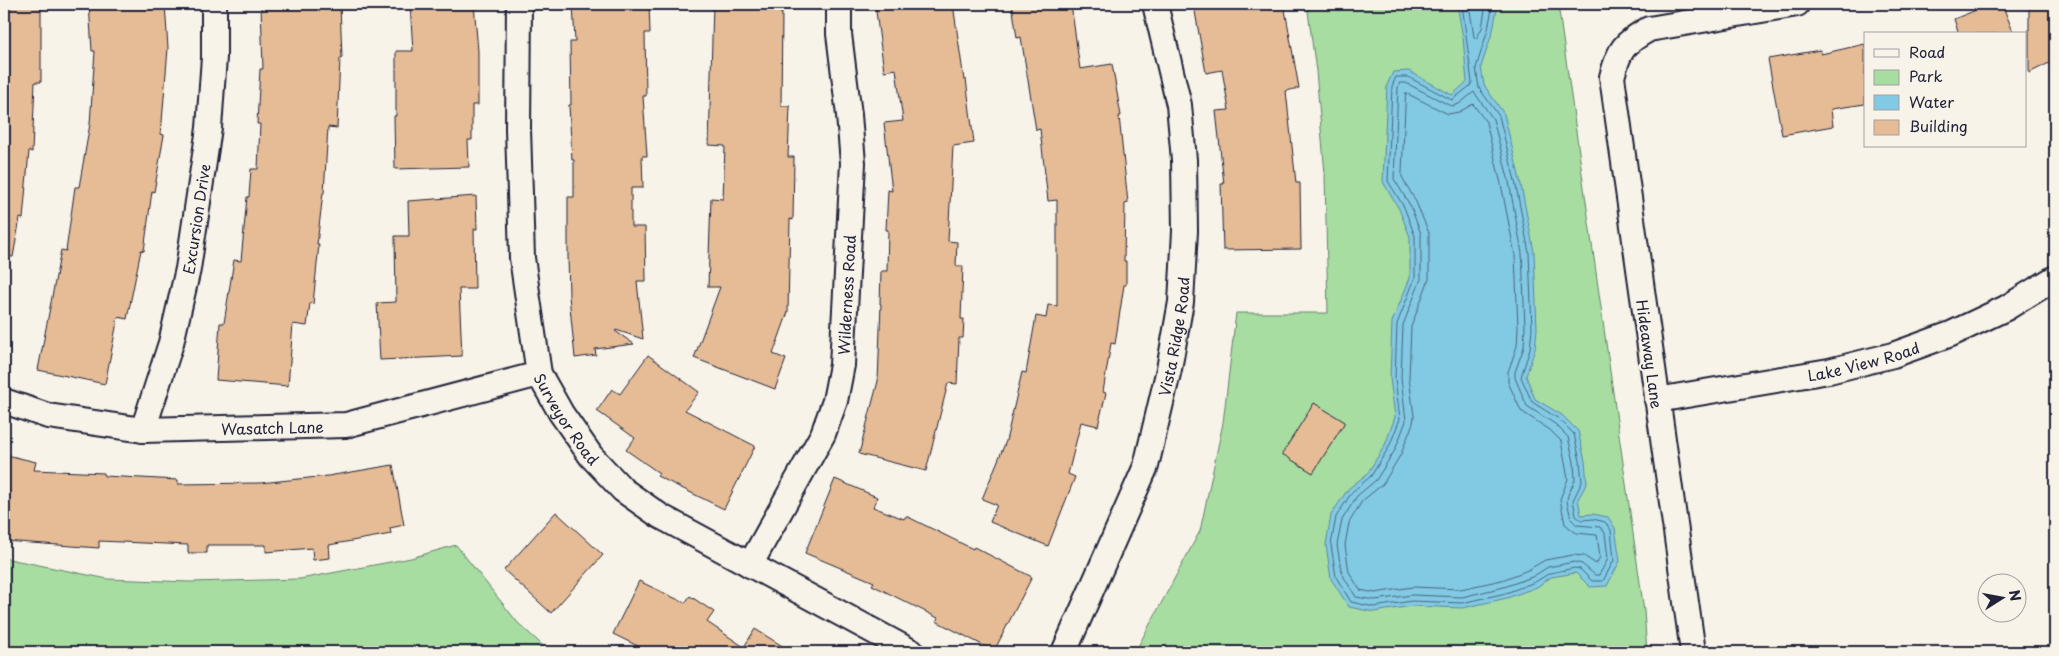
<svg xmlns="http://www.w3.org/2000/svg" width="2059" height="656" viewBox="0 0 2059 656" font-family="'Playpen Sans',sans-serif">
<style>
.green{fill:#a7dda1;stroke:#64806e}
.water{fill:#82c9e3;stroke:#5c86a0}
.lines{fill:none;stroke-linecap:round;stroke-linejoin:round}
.shore{stroke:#48657e;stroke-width:1}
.building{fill:#e5bc95;stroke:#22223b}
.minor-casing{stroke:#22223b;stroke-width:28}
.minor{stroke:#f7f3e8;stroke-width:24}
.labels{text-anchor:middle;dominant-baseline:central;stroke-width:4.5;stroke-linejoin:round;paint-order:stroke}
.street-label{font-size:15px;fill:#22223b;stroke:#f7f3e8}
</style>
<rect width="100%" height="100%" fill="#f7f3e8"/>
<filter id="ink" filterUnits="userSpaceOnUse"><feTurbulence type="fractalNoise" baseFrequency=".02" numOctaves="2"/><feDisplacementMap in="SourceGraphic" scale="10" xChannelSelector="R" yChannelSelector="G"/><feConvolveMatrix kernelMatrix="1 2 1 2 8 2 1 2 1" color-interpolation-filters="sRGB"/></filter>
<g filter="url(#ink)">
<path class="green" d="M 1307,4 L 1558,4 L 1644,611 L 1647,652 L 1135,652 L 1200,531 L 1223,423 L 1236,313 L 1328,313 L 1325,174 L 1316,71 Z
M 456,545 L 518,623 L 550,652 L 4,652 L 4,558 L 108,579 L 190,582 L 300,579 L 411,558 Z"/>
<path class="water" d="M 1457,4 L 1498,4 L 1493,30 L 1481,67 L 1484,85 L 1504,114 L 1520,180 L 1534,252 L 1537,329 L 1535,349 L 1526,376 L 1535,399 L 1562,415 L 1578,431 L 1585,461 L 1587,483 L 1578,499 L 1581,515 L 1593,514 L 1608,517 L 1615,528 L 1620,561 L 1607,586 L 1590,587 L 1576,573 L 1551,577 L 1537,587 L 1507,598 L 1463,608 L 1412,606 L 1374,612 L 1349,607 L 1331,579 L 1326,545 L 1331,515 L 1348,489 L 1367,474 L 1385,445 L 1395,417 L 1390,378 L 1392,322 L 1410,278 L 1410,237 L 1399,209 L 1383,182 L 1387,85 L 1393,72 L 1409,71 L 1452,95 L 1467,82 L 1463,38 Z"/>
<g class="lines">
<path class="shore" d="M 1462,4 L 1472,82 L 1470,86 L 1452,100 L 1408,77 L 1396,77 L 1392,86 L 1388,181 L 1404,207 L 1415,236 L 1415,278 L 1397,324 L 1395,378 L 1400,419 L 1389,447 L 1371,476 L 1352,492 L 1336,517 L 1331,545 L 1336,577 L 1351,602 L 1374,607 L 1412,601 L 1462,603 L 1506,593 L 1535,582 L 1550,573 L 1575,568 L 1580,569 L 1592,581 L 1603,581 L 1614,560 L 1611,530 L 1605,522 L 1593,519 L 1581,520 L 1576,516 L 1573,500 L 1582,482 L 1580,461 L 1574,434 L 1559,419 L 1532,402 L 1521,377 L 1530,349 L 1532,329 L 1529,253 L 1515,181 L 1499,116 L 1479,88 L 1476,68 L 1488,29 L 1493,4
M 1469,4 L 1474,37 L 1476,39 L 1482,28 L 1486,4
M 1400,83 L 1406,83 L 1451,106 L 1459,104 L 1474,92 L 1493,119 L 1509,182 L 1522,253 L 1525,328 L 1524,347 L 1515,372 L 1515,378 L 1527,406 L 1555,424 L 1568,437 L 1574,462 L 1575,480 L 1568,495 L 1567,501 L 1571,519 L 1577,525 L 1600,527 L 1605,533 L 1608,559 L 1599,575 L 1595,575 L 1582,564 L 1574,562 L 1548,567 L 1532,577 L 1504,587 L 1462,597 L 1412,595 L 1375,600 L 1356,597 L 1342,574 L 1337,545 L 1342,520 L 1357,496 L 1376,480 L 1395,450 L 1406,421 L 1401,378 L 1403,325 L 1421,279 L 1421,234 L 1410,205 L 1394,179 L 1398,88 Z
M 1406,93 L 1448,114 L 1459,112 L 1473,104 L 1486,122 L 1501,184 L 1515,255 L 1518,328 L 1517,346 L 1508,372 L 1508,382 L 1521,411 L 1550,430 L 1561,441 L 1568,479 L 1560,499 L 1565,524 L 1576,533 L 1597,535 L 1600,557 L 1596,564 L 1584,556 L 1573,555 L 1545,560 L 1528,570 L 1502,580 L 1461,589 L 1412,587 L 1375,593 L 1360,590 L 1349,572 L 1345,545 L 1349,523 L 1362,501 L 1383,484 L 1401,454 L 1413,423 L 1414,416 L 1409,377 L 1411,327 L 1429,279 L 1429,233 L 1416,202 L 1402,177 Z"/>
</g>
<path class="building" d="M 4,4 L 41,4 L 41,82 L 35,82 L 32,152 L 29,151 L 23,219 L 20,218 L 13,257 L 4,256 Z
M 89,4 L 165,4 L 168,48 L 161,134 L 164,135 L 154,192 L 152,191 L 144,251 L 141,250 L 127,319 L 118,317 L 105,384 L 38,370 L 61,250 L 66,251 L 75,187 L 79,187 L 90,124 L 95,51 L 92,51 Z
M 340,4 L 342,58 L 340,58 L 337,128 L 328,127 L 324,193 L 323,193 L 317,244 L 319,244 L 313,304 L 310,303 L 307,326 L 293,324 L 288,386 L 216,380 L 220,323 L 224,323 L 234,260 L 241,261 L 247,197 L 249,197 L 251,169 L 258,169 L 260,124 L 257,124 L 260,69 L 263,69 L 261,5 Z
M 410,4 L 474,4 L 478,51 L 478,105 L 472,105 L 472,140 L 468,140 L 469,167 L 395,169 L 394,116 L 396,116 L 396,51 L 413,51 Z
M 573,4 L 649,4 L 650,33 L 645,33 L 646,96 L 643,96 L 647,156 L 642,156 L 643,188 L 631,188 L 631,227 L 645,227 L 646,281 L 637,281 L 643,339 L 616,330 L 615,331 L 634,344 L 595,349 L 596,355 L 575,358 L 569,296 L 568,256 L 568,197 L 574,197 L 574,160 L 572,160 L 569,105 L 571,105 L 570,42 L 575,42 Z
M 713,4 L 780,4 L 780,13 L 782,13 L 781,106 L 790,106 L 788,157 L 794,157 L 793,220 L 790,219 L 788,312 L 773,354 L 786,359 L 775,389 L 694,358 L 720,287 L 708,287 L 711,198 L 723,199 L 725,146 L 709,145 Z
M 875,4 L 953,4 L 964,80 L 966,79 L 974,143 L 953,146 L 948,241 L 957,242 L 956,266 L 963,266 L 961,319 L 964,319 L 963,338 L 959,338 L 957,384 L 948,383 L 926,471 L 859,454 L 878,381 L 881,304 L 880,304 L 881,271 L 887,271 L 888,230 L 886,230 L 888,190 L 892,191 L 884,123 L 903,121 L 896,69 L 884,71 Z
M 1012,4 L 1071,4 L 1080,69 L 1112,64 L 1121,116 L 1119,116 L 1128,203 L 1125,204 L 1124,261 L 1126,261 L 1126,285 L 1124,285 L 1115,344 L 1111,343 L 1103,392 L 1106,393 L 1098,426 L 1081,422 L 1068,474 L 1075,477 L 1048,546 L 990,522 L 997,505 L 982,499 L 1006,441 L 1022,372 L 1026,373 L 1036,316 L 1046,318 L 1048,305 L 1057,306 L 1057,200 L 1048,201 L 1040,129 L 1036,130 L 1021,37 L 1017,38 Z
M 1206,4 L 1284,4 L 1299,88 L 1286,91 L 1296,183 L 1300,183 L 1301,249 L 1223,250 L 1221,184 L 1224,184 L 1216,111 L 1229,110 L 1222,70 L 1206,73 L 1194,6 Z
M 1991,4 L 2002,4 L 2014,34 L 1959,34 L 1954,19 Z
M 2029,4 L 2055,4 L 2055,60 L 2029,73 Z
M 1865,44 L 1865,104 L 1831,109 L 1833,126 L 1782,135 L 1768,59 L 1820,50 L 1821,54 Z
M 476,196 L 477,229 L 474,229 L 475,289 L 459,289 L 462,356 L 380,360 L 377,303 L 396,302 L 395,236 L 409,236 L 408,201 Z
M 648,355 L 699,392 L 685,410 L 755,446 L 724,509 L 657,476 L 659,473 L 626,450 L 635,438 L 597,411 L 612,389 L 620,394 Z
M 1314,403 L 1345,422 L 1313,473 L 1282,454 Z
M 7,455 L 36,462 L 34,470 L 104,473 L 104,476 L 178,480 L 178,484 L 260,483 L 328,476 L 393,465 L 404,525 L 390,528 L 391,534 L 329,545 L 330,558 L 313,560 L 312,548 L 266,552 L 266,545 L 207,545 L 207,553 L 188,553 L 188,545 L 99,541 L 99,548 L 4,541 L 4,469 Z
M 835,479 L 877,497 L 873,507 L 904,519 L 906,516 L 973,549 L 974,547 L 1032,577 L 994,651 L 936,621 L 938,618 L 872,585 L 874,582 L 805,553 Z
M 556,512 L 603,555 L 551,613 L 504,570 Z
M 639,581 L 685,603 L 690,596 L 714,612 L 707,622 L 744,647 L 755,629 L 792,652 L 650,652 L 613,634 Z"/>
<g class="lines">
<g class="minor-casing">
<g id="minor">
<path id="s1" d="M 519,4 L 518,129 L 522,258 L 539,374 L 561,413 L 591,456 L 623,490 L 660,516 L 912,652"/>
<path id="s2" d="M 1657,400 L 1829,371 L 1893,355 L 1951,334 L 2006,308 L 2055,278"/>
<path id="s3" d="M 4,401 L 48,416 L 143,430 L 346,425 L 539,374"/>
<path id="s4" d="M 143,430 L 171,343 L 188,269 L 209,128 L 214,57 L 214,4"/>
<path id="s5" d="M 750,565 L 823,434 L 835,401 L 842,365 L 853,163 L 849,115 L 839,34 L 839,4"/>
<path id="s6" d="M 1064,652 L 1146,466 L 1169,369 L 1181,302 L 1185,231 L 1184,160 L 1179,105 L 1155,4"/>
<path d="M 1693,652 L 1612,77 C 1619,49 1624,43 1649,29 L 1797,4"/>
</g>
</g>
<use href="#minor" class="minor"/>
</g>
</g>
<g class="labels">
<g class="street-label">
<text stroke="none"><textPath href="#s4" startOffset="218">Excursion Drive</textPath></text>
<text stroke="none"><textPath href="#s5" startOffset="292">Wilderness Road</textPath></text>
<text stroke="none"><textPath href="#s6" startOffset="336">Vista Ridge Road</textPath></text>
<text transform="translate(1650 354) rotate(82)">Hideaway Lane</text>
<text stroke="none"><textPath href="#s2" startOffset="210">Lake View Road</textPath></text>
<text stroke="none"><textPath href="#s1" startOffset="424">Surveyor Road</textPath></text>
<text stroke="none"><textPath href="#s3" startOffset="272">Wasatch Lane</textPath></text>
</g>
</g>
<rect width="2059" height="656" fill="none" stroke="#f7f3e8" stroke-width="20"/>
<rect x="10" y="10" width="2039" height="636" fill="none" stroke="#22223b" stroke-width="2" filter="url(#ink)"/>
<rect x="1864" y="32" width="162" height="115" fill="#f7f3e8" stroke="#a29fa3"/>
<rect x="1874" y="49" width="25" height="8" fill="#f7f3e8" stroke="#a29fa3"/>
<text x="1909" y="58" font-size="15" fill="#22223b">Road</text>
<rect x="1874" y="70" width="25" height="15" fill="#a7dda1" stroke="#a29fa3"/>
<text x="1909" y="82" font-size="15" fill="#22223b">Park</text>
<rect x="1874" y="95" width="25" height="15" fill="#82c9e3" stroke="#a29fa3"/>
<text x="1909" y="108" font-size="15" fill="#22223b">Water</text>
<rect x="1874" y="120" width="25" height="15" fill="#e5bc95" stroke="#a29fa3"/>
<text x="1909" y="132" font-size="15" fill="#22223b">Building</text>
<g transform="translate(2002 598) rotate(79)"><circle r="24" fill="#f7f3e8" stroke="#a29fa3"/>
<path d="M0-4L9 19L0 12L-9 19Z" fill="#22223b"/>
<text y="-8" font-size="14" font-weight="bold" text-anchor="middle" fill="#22223b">N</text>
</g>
</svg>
